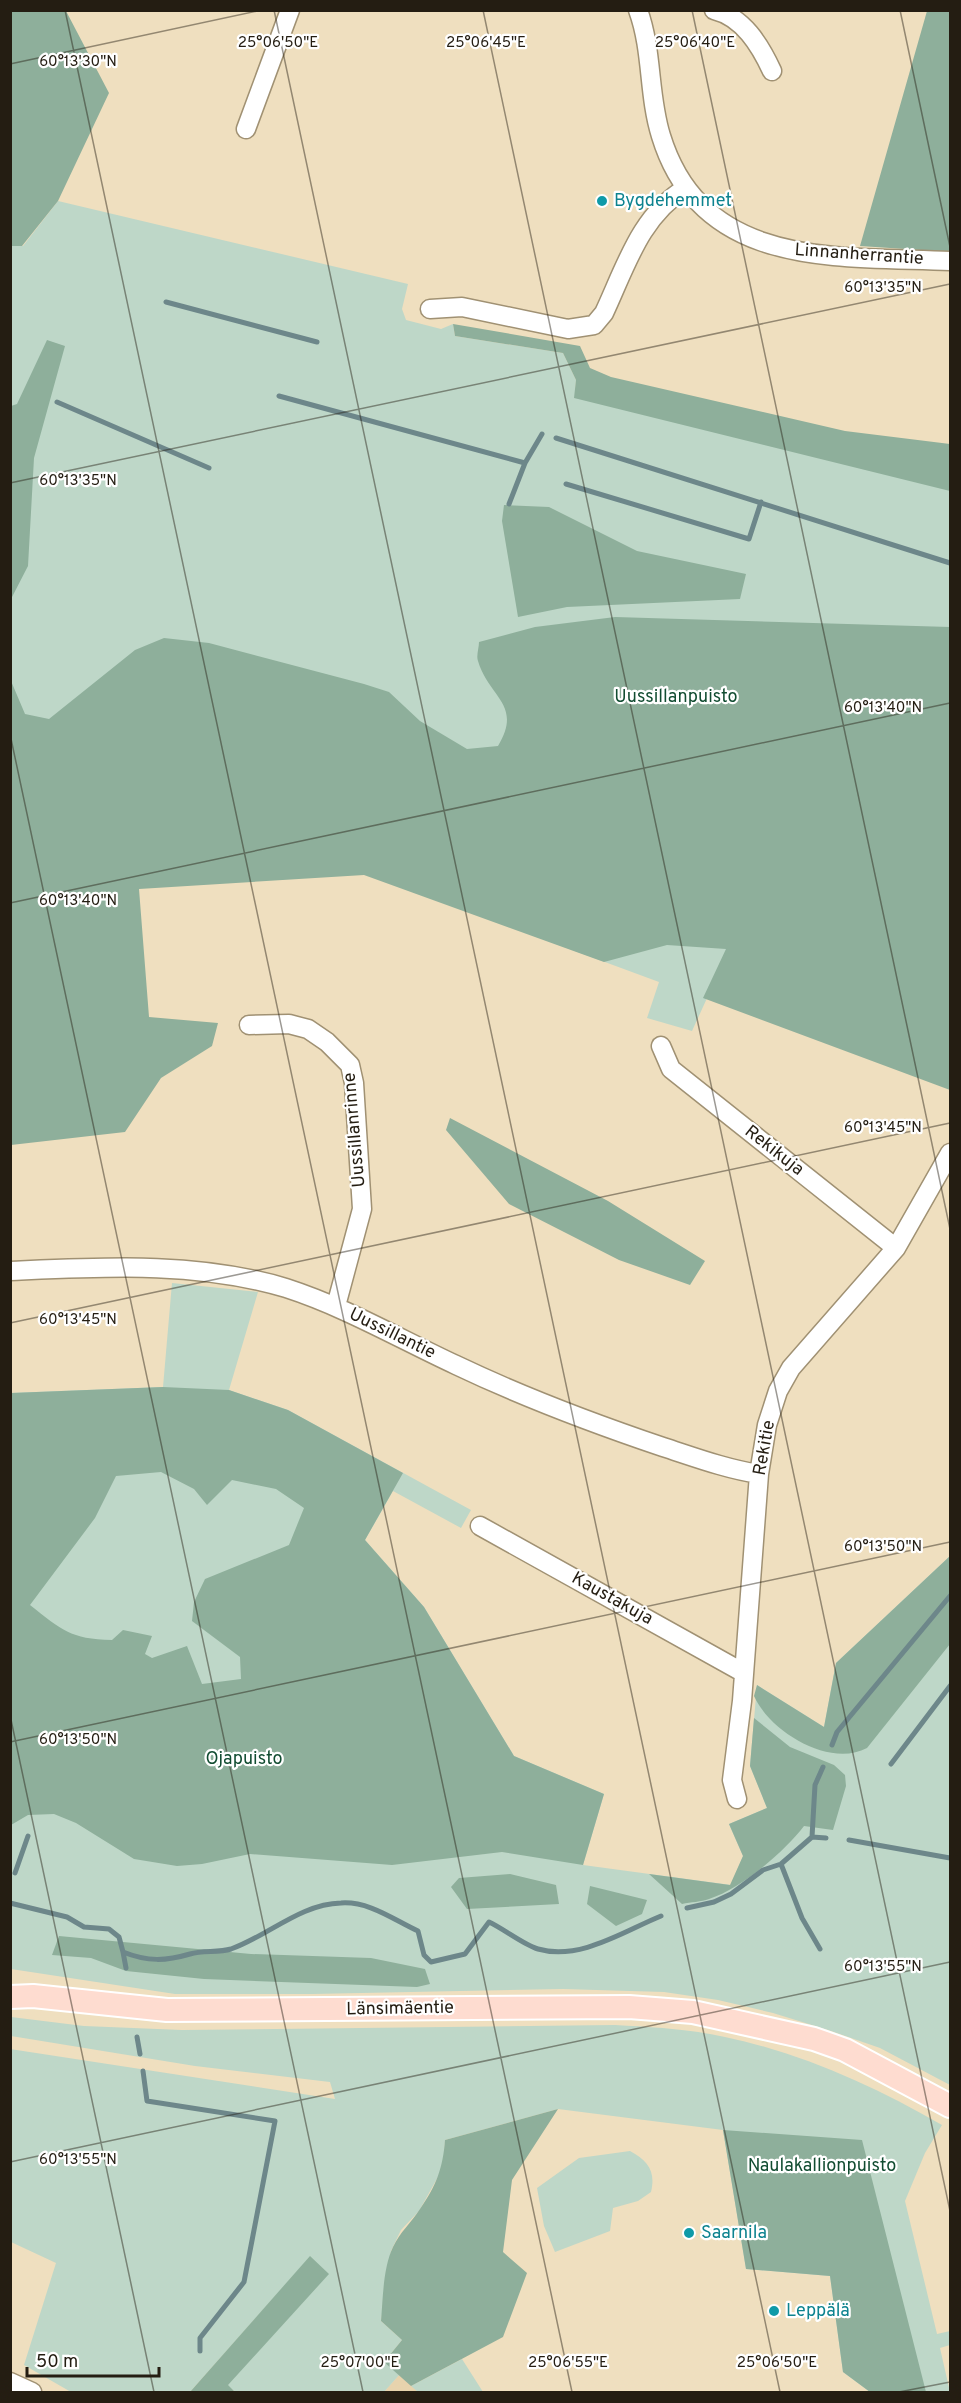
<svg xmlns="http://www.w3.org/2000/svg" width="961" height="2403" viewBox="0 0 961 2403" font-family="Overpass,sans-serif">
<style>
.built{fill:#e7d3ad}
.green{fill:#bed7c8}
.forest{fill:#8eaf9b;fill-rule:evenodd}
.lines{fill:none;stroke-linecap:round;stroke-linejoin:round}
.stream{stroke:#6d878a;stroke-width:5}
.minor-casing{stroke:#a09173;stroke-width:21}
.major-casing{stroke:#fff;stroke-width:26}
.minor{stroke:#fff;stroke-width:18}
.major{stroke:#fedcd0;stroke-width:22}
.ticks{fill:none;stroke:#241d12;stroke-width:1.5;stroke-opacity:0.45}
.culture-dot{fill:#0f9aa8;stroke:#fff;stroke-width:2}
.labels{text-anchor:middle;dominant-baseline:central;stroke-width:4.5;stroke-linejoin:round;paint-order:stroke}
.culture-label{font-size:18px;fill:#0d838f;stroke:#fff;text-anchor:start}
.street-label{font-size:18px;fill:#241d12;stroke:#fff}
.park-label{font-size:18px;fill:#114c31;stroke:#fff}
.ticks-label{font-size:15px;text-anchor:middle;fill:#241d12;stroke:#fff;stroke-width:4.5;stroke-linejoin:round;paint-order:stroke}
</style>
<rect width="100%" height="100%" fill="#efdfbf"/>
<path class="built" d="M 400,2374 L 418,2392 L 384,2392 Z"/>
<path class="green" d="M 58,201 L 408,284 L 402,309 L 406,320 L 441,329 L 453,324 L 455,336 L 563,353 L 576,380 L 575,397 L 950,448 L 950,1088 L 708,996 L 692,1031 L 647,1018 L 659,982 L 364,873 L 137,888 L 11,1143 L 11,246 L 23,246 Z
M 172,1283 L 258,1292 L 229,1390 L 288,1410 L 471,1510 L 461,1528 L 393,1491 L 365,1540 L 424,1607 L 514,1756 L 604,1794 L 583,1865 L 731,1885 L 743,1856 L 729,1824 L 767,1808 L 750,1766 L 757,1685 L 824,1727 L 836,1663 L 950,1556 L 950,2085 L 880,2048 L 828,2030 L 773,2013 L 718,2000 L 664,1992 L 563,1989 L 312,1994 L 175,1994 L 11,1969 L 10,1393 L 163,1387 Z
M 11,2017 L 84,2026 L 182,2030 L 615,2025 C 652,2027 689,2029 725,2037 C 802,2053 874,2086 942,2125 L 925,2153 L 905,2201 L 937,2334 L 950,2331 L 950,2345 L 940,2348 L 950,2392 L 870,2392 L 843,2372 L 830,2276 L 746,2269 L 723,2130 L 558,2109 L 445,2140 L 444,2166 L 419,2211 L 401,2230 L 391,2251 L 381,2321 L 402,2340 L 384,2362 L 400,2374 L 384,2392 L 235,2392 L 227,2385 L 328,2274 L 310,2257 L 190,2392 L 71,2392 L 24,2365 L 56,2263 L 11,2242 L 10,2049 L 335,2099 L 330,2082 L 195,2066 L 11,2036 Z
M 630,2151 C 648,2161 656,2171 651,2192 L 638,2201 L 613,2208 L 610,2231 L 555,2252 L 544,2226 L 537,2188 L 579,2158 Z
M 462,2359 L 483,2392 L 418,2392 L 411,2386 Z"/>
<path class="forest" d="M 11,10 L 66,11 L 109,93 L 58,201 L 22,246 L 11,246 Z
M 927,11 L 950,11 L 950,252 L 860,246 Z
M 453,324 L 580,346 L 590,368 L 611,377 L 845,431 L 950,444 L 950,491 L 574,398 L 576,380 L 563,353 L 455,336 Z
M 47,340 L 65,346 L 34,458 L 28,566 L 11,599 L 11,406 L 17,404 Z
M 504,505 L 549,507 L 637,551 L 746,574 L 740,599 L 567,607 L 518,617 L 502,521 Z
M 615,617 L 950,627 L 950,1090 L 703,998 L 726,949 L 667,945 L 604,962 L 364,875 L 139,889 L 149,1017 L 218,1023 L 212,1046 L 161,1078 L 125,1132 L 11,1145 L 11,681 L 25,714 L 49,719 L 135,650 L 164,638 L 209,643 L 364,684 L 389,692 L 420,721 L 467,749 L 498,746 C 523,704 489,698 478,661 C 476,656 479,648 479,642 L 535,627 Z
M 450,1118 L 608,1201 L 705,1261 L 690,1285 L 619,1260 L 509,1204 L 446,1130 Z
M 163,1387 L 229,1390 L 288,1410 L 403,1473 L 365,1540 L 424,1607 L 514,1756 L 604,1794 L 583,1865 L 502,1852 L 392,1865 L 250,1854 L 202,1864 L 177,1866 L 134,1859 L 76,1823 L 54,1814 L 28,1815 L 11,1825 L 11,1393 ZM 161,1472 L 194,1489 L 207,1505 L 232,1480 L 276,1489 L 304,1508 L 289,1545 L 205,1579 L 194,1602 L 192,1621 L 240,1657 L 241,1679 L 202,1684 L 187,1646 L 152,1658 L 145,1654 L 152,1636 L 123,1630 L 112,1640 C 70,1639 62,1630 30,1605 L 95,1518 L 116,1476 Z
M 950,1556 L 950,1644 L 867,1748 C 830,1768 770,1732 754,1696 L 757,1685 L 824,1727 L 836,1663 Z
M 754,1718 L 790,1747 L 834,1765 L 845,1775 L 846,1786 L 833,1830 L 804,1826 C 784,1852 741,1889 709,1899 C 701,1902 691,1902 682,1904 L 649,1874 L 730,1885 L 743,1856 L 729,1824 L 767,1808 L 750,1766 Z
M 510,1874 L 556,1885 L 559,1904 L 467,1909 L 451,1887 L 459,1878 Z
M 590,1886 L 647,1900 L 642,1914 L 616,1926 L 587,1904 Z
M 59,1936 L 251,1954 L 371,1958 L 425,1969 L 430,1984 L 417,1987 L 204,1979 L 126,1971 L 91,1958 L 52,1955 Z
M 558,2109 L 512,2180 L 503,2252 L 527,2273 L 503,2337 L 411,2386 L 384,2362 L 402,2340 L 381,2321 C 383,2298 383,2268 393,2247 C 400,2232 411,2223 420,2209 C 436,2186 443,2168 445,2140 Z
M 723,2130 L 862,2140 L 926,2392 L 870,2392 L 843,2372 L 830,2276 L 746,2269 Z
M 310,2256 L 329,2274 L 228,2385 L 235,2392 L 190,2392 Z"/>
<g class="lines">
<path class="stream" d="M 166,302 L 317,342
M 279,396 L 525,463
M 57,402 L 209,468
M 556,438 L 950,563
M 566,484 L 749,539 L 761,502
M 509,504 L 525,463 L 542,434
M 832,1745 L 837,1732 L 950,1596
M 891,1764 L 950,1686
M 812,1837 L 815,1785 L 823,1767
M 849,1840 L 950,1858
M 781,1864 L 802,1918 L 820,1949
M 15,1873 L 28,1836
M 10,1903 L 67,1917 L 84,1927 L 109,1929 L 119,1937 L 123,1952 C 148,1962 166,1961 190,1954 C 203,1950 218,1953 231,1949 C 268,1936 300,1904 341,1903 C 369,1901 394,1920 418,1931 L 424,1955 L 431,1962 L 465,1954 L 489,1922 C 504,1929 524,1945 538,1949 C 580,1961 624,1931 661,1916
M 687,1908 L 714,1902 L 731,1894 L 763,1870 L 781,1864 L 812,1837 L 826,1838
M 123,1952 L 126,1968
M 137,2037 L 140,2054
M 143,2071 L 147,2101 L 275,2121 L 244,2282 L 200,2338 L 200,2351"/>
<g class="minor-casing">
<path id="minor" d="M 638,10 C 653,51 648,95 661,136 C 702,270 839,256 950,261
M 714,10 C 743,17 760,45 772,71
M 246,129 L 290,10
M 430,309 L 462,307 L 568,329 L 594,325 L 604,313 C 626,266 640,216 686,188
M 249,1025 L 289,1024 L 308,1029 L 327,1042 L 350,1065 L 354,1083 L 362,1209 L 336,1306
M 661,1046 L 671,1069 L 896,1248
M 10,1271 C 103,1267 196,1261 286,1288 C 345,1307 400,1339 456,1365 C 523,1397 592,1423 663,1447 C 694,1457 726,1469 759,1474
M 480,1526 L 744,1673
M 737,1799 L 732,1780 L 742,1701 L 759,1474 L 767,1425 L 778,1391 L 791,1368 L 896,1248 L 950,1153
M 10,2382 L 32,2392"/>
</g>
<g class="major-casing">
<path id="major" d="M 10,1997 L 33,1996 L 167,2010 L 629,2007 L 693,2012 L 814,2039 L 845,2050 L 950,2106"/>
</g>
<use href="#minor" class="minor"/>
<use href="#major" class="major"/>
</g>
<path class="ticks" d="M 65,10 L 572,2392M 274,10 L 780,2392M 483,10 L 950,2211M 692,10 L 950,1229M 900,10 L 950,247M 10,64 L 262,10M 10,483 L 950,284M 10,734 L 363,2392M 10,903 L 950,703M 10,1323 L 950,1123M 10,1715 L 154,2392M 10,1742 L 950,1542M 10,2162 L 950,1962M 899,2392 L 950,2382"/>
<g class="culture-dot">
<circle cx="602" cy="201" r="6"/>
<circle cx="689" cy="2233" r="6"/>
<circle cx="774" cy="2311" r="6"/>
</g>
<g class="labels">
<g class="culture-label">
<text x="614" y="201">Bygdehemmet</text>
<text x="701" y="2233">Saarnila</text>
<text x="786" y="2311">Leppälä</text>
</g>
<g class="street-label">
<text transform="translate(859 255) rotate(4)">Linnanherrantie</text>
<text transform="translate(355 1130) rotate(-95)">Uussillanrinne</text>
<text transform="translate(774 1151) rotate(38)">Rekikuja</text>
<text transform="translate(392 1334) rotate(26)">Uussillantie</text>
<text transform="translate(765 1448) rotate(-80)">Rekitie</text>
<text transform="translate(612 1599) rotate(29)">Kaustakuja</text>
<text transform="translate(400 2009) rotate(-1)">Länsimäentie</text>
</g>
<g class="park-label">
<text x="676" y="697">Uussillanpuisto</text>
<text x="244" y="1759">Ojapuisto</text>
<text x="822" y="2166">Naulakallionpuisto</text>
</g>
</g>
<g class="ticks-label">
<text x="278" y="47">25°06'50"E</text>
<text x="486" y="47">25°06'45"E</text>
<text x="695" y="47">25°06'40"E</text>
<text x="78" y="66">60°13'30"N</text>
<text x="883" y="292">60°13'35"N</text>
<text x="78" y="485">60°13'35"N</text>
<text x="883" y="712">60°13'40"N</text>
<text x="78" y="905">60°13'40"N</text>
<text x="883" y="1132">60°13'45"N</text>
<text x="78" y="1324">60°13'45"N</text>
<text x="883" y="1551">60°13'50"N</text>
<text x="78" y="1744">60°13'50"N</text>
<text x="883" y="1971">60°13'55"N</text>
<text x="78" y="2164">60°13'55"N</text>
<text x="360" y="2367">25°07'00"E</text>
<text x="568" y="2367">25°06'55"E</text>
<text x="777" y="2367">25°06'50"E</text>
</g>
<rect width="961" height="2403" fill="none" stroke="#241d12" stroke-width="24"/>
<path d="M27 2367v9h132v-9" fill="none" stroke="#241d12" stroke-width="3"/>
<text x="36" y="2367" font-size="18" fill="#241d12" stroke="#ffffff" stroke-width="4.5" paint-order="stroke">50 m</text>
</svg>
